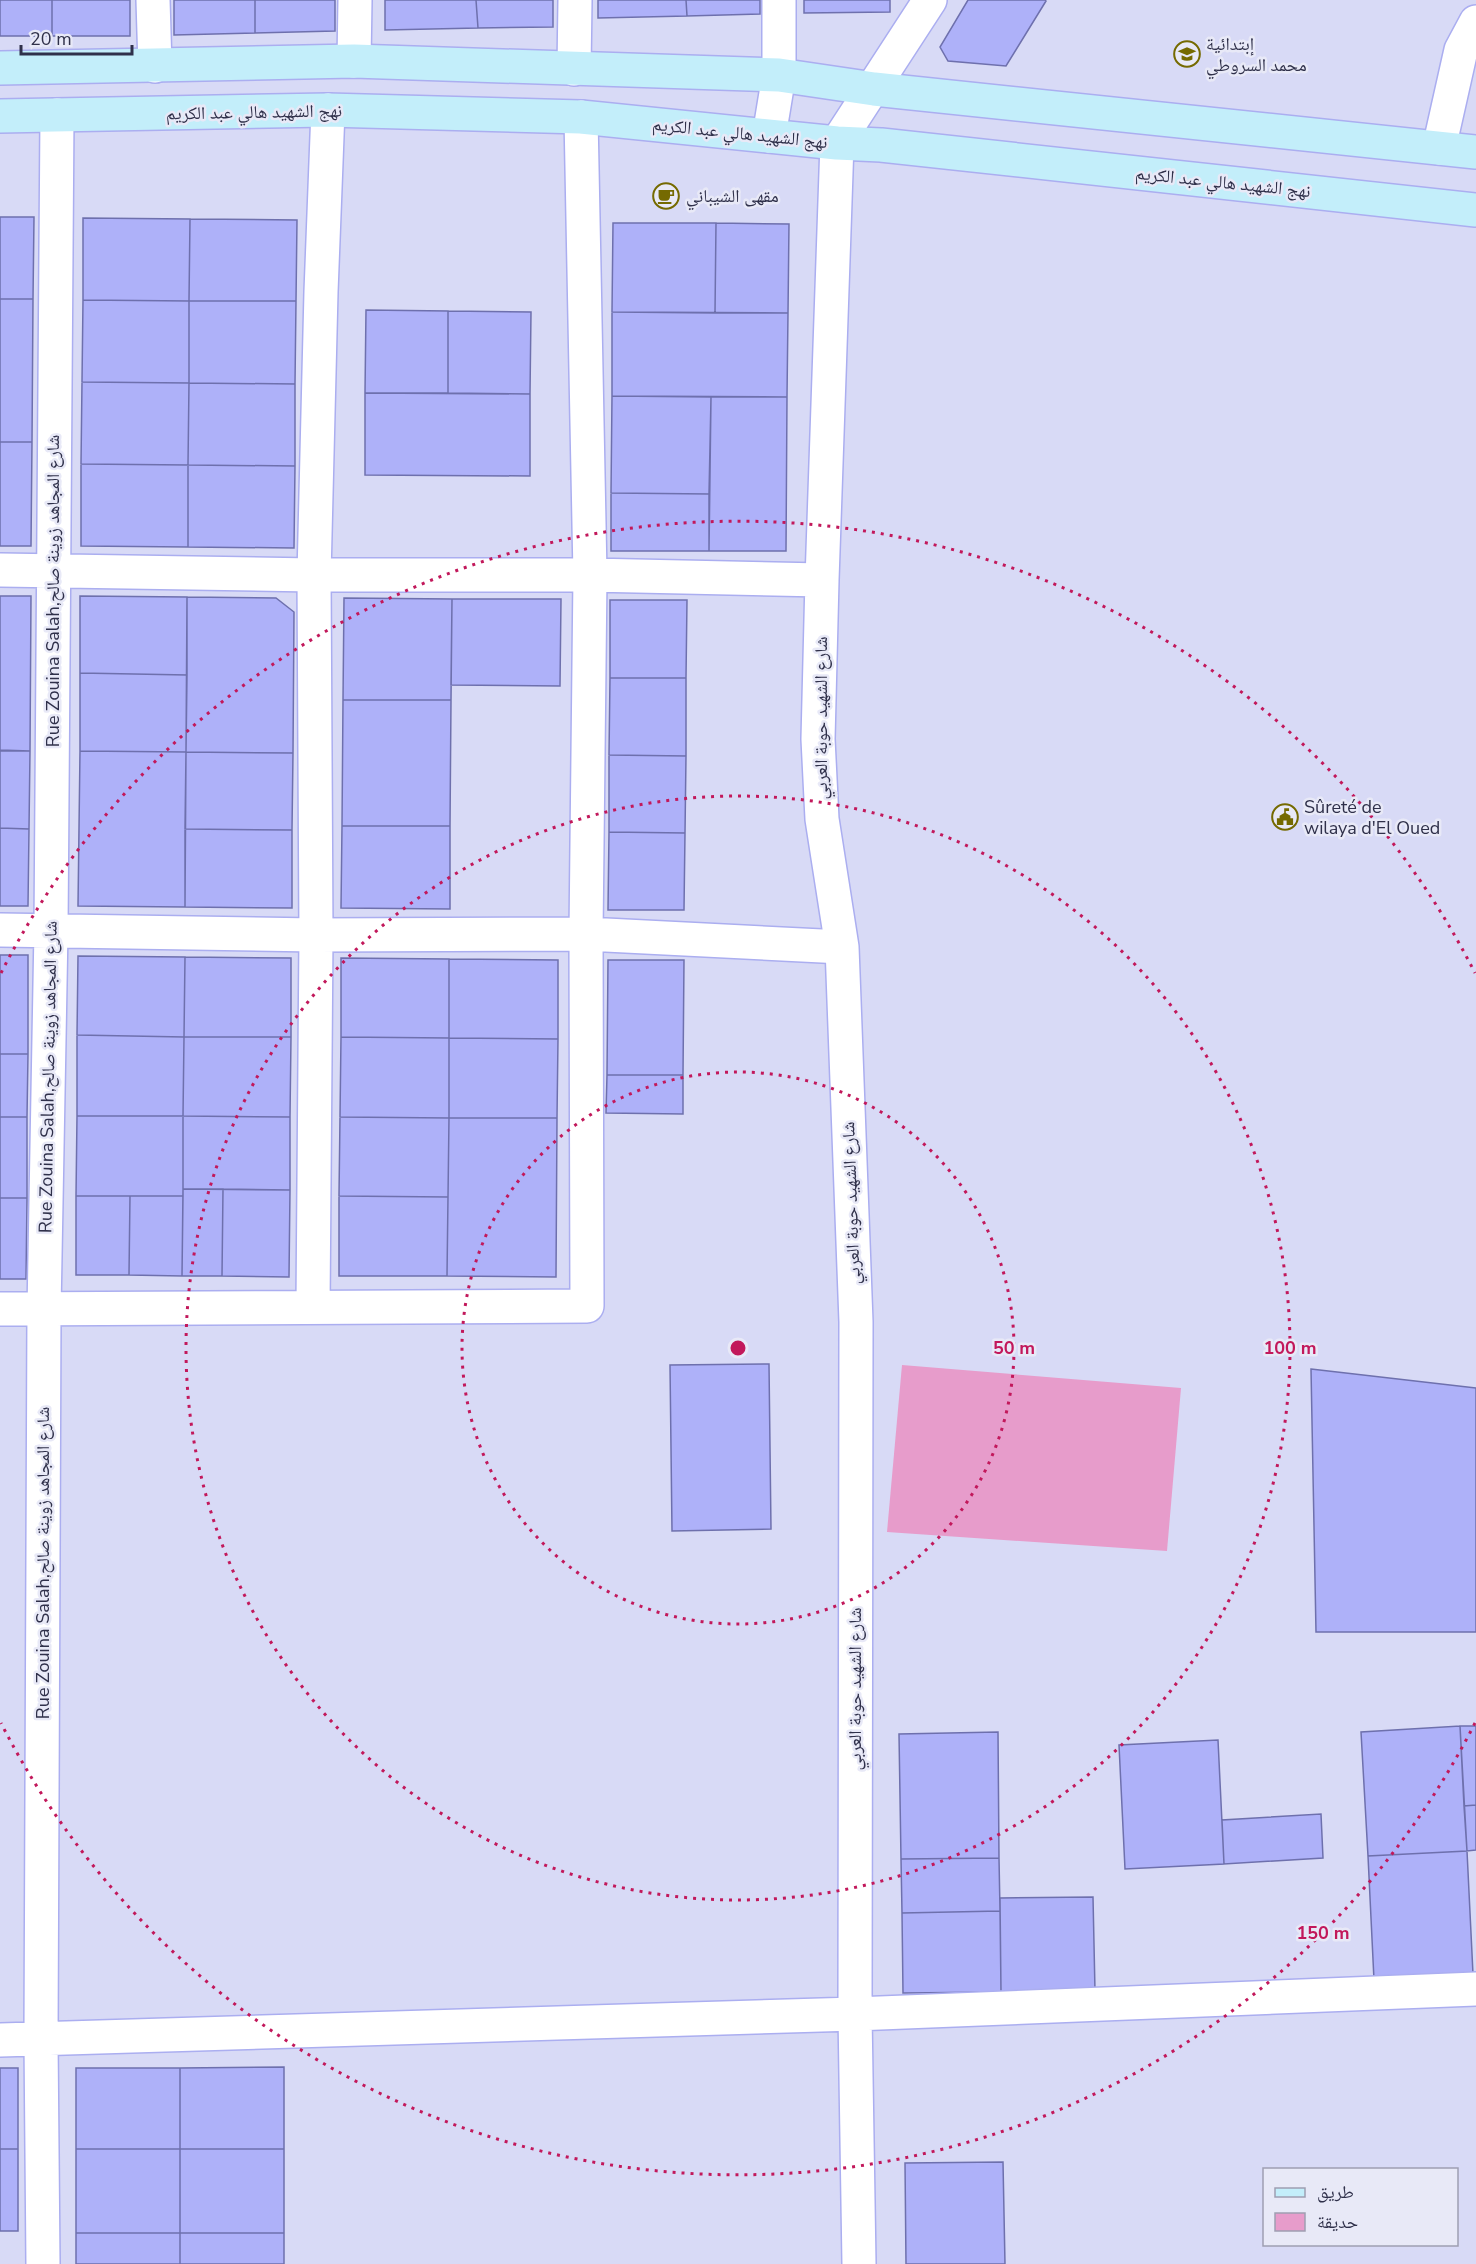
<svg xmlns="http://www.w3.org/2000/svg" width="1476" height="2264" viewBox="0 0 1476 2264" font-family="'Nunito Sans','Noto Naskh Arabic',sans-serif">
<style>
.green{fill:#e79ccb}
.building{fill:#aeb1f9;stroke:#6e70ad;stroke-width:1.5}
.lines{fill:none;stroke-linecap:round;stroke-linejoin:round}
.street-casing{stroke:#abaef0;stroke-width:36}
.secondary-casing{stroke:#abaef0;stroke-width:36}
.street{stroke:#fff;stroke-width:33}
.secondary{stroke:#c3eefa;stroke-width:33}
.ring{fill:none;stroke:#c2185b;stroke-width:3;stroke-dasharray:3 6}
.labels{text-anchor:middle;dominant-baseline:central;stroke-width:5;stroke-linejoin:round;paint-order:stroke}
.poi-label{font-size:18px;fill:#2f304a;stroke:#e8e9f7;text-anchor:start}
.street-label{font-size:18px;fill:#2f304a;stroke:#e8e9f7}
.centre{fill:#c2185b;stroke:#e8e9f7;stroke-width:3}
.ring-label{font-size:18px;text-anchor:middle;font-weight:bold;fill:#c2185b;stroke:#e8e9f7;stroke-width:5;stroke-linejoin:round;paint-order:stroke}
</style>
<rect width="100%" height="100%" fill="#d8daf6"/>
<path class="green" d="M 902,1365 L 1181,1388 L 1167,1551 L 887,1532 Z"/>
<path class="building" d="M 0,0 L 52,0 L 52,36 L 0,36 Z
M 52,0 L 130,0 L 130,36 L 52,36 Z
M 174,0 L 255,0 L 255,33 L 174,35 Z
M 255,0 L 335,0 L 335,31 L 255,33 Z
M 385,0 L 476,0 L 478,28 L 385,30 Z
M 476,0 L 553,0 L 553,27 L 478,28 Z
M 598,0 L 686,0 L 687,16 L 598,18 Z
M 686,0 L 760,0 L 760,14 L 687,16 Z
M 804,0 L 890,0 L 890,12 L 804,13 Z
M 968,0 L 1045,0 L 1046,1 L 1006,66 L 948,61 L 940,47 Z
M 0,217 L 34,217 L 33,299 L 0,299 Z
M 83,218 L 190,219 L 189,301 L 83,300 Z
M 190,219 L 297,220 L 296,301 L 189,301 Z
M 613,223 L 716,223 L 715,313 L 612,312 Z
M 716,223 L 789,224 L 788,313 L 715,313 Z
M 0,299 L 33,299 L 32,442 L 0,442 Z
M 83,300 L 189,301 L 189,383 L 82,382 Z
M 189,301 L 296,301 L 295,384 L 189,383 Z
M 366,310 L 448,311 L 448,393 L 365,393 Z
M 448,311 L 531,312 L 530,394 L 448,393 Z
M 612,312 L 788,313 L 787,397 L 612,396 Z
M 82,382 L 189,383 L 188,465 L 81,464 Z
M 189,383 L 295,384 L 295,466 L 188,465 Z
M 365,393 L 530,394 L 530,476 L 365,475 Z
M 612,396 L 711,397 L 709,494 L 611,493 Z
M 711,397 L 787,397 L 786,551 L 709,551 Z
M 0,442 L 32,442 L 31,546 L 0,546 Z
M 81,464 L 188,465 L 188,547 L 81,546 Z
M 188,465 L 295,466 L 294,548 L 188,547 Z
M 611,493 L 709,494 L 709,551 L 611,551 Z
M 0,596 L 31,596 L 30,751 L 0,750 Z
M 80,596 L 187,597 L 187,675 L 80,673 Z
M 187,597 L 276,598 L 294,612 L 293,753 L 186,752 Z
M 344,598 L 452,599 L 451,700 L 343,700 Z
M 452,599 L 561,599 L 560,686 L 451,685 Z
M 610,600 L 687,600 L 686,678 L 610,678 Z
M 80,673 L 187,675 L 186,752 L 80,751 Z
M 610,678 L 686,678 L 686,756 L 609,755 Z
M 343,700 L 451,700 L 450,826 L 342,826 Z
M 0,751 L 30,751 L 29,829 L 0,828 Z
M 80,751 L 186,752 L 185,907 L 78,906 Z
M 186,752 L 293,753 L 292,830 L 185,829 Z
M 609,755 L 686,756 L 685,833 L 609,832 Z
M 342,826 L 450,826 L 450,909 L 341,908 Z
M 0,828 L 29,829 L 28,906 L 0,906 Z
M 185,829 L 292,830 L 292,908 L 185,907 Z
M 609,832 L 685,833 L 684,910 L 608,910 Z
M 0,955 L 28,955 L 28,1054 L 0,1054 Z
M 78,956 L 185,957 L 184,1037 L 77,1035 Z
M 185,957 L 291,958 L 291,1037 L 184,1037 Z
M 341,958 L 449,959 L 449,1038 L 341,1037 Z
M 449,959 L 558,960 L 558,1039 L 449,1038 Z
M 608,960 L 684,960 L 683,1075 L 607,1075 Z
M 77,1035 L 184,1037 L 183,1116 L 77,1116 Z
M 184,1037 L 291,1037 L 290,1117 L 183,1116 Z
M 341,1037 L 449,1038 L 449,1118 L 340,1117 Z
M 449,1038 L 558,1039 L 557,1118 L 449,1118 Z
M 0,1054 L 28,1054 L 27,1117 L 0,1117 Z
M 607,1075 L 683,1075 L 683,1114 L 606,1113 Z
M 77,1116 L 183,1116 L 183,1196 L 76,1196 Z
M 183,1116 L 290,1117 L 290,1190 L 183,1189 Z
M 0,1117 L 27,1117 L 27,1198 L 0,1198 Z
M 340,1117 L 449,1118 L 448,1197 L 339,1196 Z
M 449,1118 L 557,1118 L 556,1277 L 447,1276 Z
M 183,1189 L 223,1189 L 222,1276 L 182,1276 Z
M 223,1189 L 290,1190 L 289,1277 L 222,1276 Z
M 76,1196 L 130,1196 L 129,1275 L 76,1275 Z
M 130,1196 L 183,1196 L 182,1276 L 129,1275 Z
M 339,1196 L 448,1197 L 447,1276 L 339,1276 Z
M 0,1198 L 27,1198 L 26,1279 L 0,1279 Z
M 769,1364 L 771,1529 L 672,1531 L 670,1365 Z
M 1311,1369 L 1476,1388 L 1476,1632 L 1316,1632 Z
M 1460,1726 L 1467,1851 L 1368,1856 L 1361,1732 Z
M 1460,1726 L 1476,1726 L 1476,1805 L 1464,1806 Z
M 998,1732 L 999,1858 L 901,1859 L 899,1734 Z
M 1218,1740 L 1224,1864 L 1125,1869 L 1119,1745 Z
M 1476,1805 L 1476,1850 L 1467,1851 L 1464,1806 Z
M 1321,1814 L 1323,1858 L 1224,1864 L 1222,1820 Z
M 1467,1851 L 1473,1974 L 1374,1980 L 1368,1856 Z
M 999,1858 L 1000,1911 L 902,1913 L 901,1859 Z
M 1093,1897 L 1095,1991 L 1001,1992 L 1000,1898 Z
M 1000,1911 L 1001,1992 L 903,1993 L 902,1913 Z
M 284,2067 L 284,2149 L 180,2149 L 180,2068 Z
M 0,2068 L 18,2068 L 18,2149 L 0,2149 Z
M 76,2068 L 180,2068 L 180,2149 L 76,2149 Z
M 0,2149 L 18,2149 L 18,2231 L 0,2231 Z
M 76,2149 L 180,2149 L 180,2233 L 76,2233 Z
M 180,2149 L 284,2149 L 284,2233 L 180,2233 Z
M 1003,2162 L 1005,2264 L 906,2264 L 905,2163 Z
M 76,2233 L 180,2233 L 180,2264 L 76,2264 Z
M 180,2233 L 284,2233 L 284,2264 L 180,2264 Z"/>
<g class="lines">
<g class="street-casing">
<path id="street" d="M 153,0 L 155,66
M 354,61 L 355,0
M 574,69 L 575,0
M 769,136 L 779,75 L 779,0
M 1439,148 L 1461,50 L 1476,22
M 0,570 L 314,575 L 590,575 L 822,580
M 0,930 L 316,935 L 586,934 L 842,947
M 313,1306 L 316,935 L 314,575 L 321,292 L 328,110
M 0,1309 L 587,1306 L 586,934 L 590,575 L 581,117
M 0,2040 L 855,2014 L 1476,1989
M 43,2264 L 41,2039 L 44,1310 L 51,930 L 57,115
M 859,2264 L 855,2014 L 856,1322 L 842,947 L 822,819 L 818,739 L 822,580 L 837,143 L 930,0"/>
</g>
<g class="secondary-casing">
<path id="secondary" d="M 0,68 L 354,61 L 779,75 L 874,89 L 1476,152
M 0,116 L 328,110 L 581,117 L 837,143 L 881,145 L 1476,210"/>
</g>
<use href="#street" class="street"/>
<use href="#secondary" class="secondary"/>
</g>
<g class="ring">
<circle cx="738" cy="1348" r="276"/>
<circle cx="738" cy="1348" r="552"/>
<path d="M1475 1723A827 827 0 0 1 1 1723M1 973A827 827 0 0 1 1475 973"/>
</g>
<defs>
<g id="school-ring" transform="scale(1.35)"><circle r="9.5" fill="#e8e9f7" stroke="#756a01" stroke-width="1.5"/><path d="M0-5L7-2L0 1L-7-2ZM-4 1L0 2.5L4 1V4Q0 6-4 4Z" fill="#756a01"/></g>
<g id="cafe-ring" transform="scale(1.35)"><circle r="9.5" fill="#e8e9f7" stroke="#756a01" stroke-width="1.5"/><path d="M-5.5-4.5H6V0H3Q3 3.5 0 3.5H-2.5Q-5.5 3.5-5.5 0ZM3-3.2v2h1.7v-2ZM-6 4.5H4V6H-6Z" fill="#756a01"/></g>
<g id="civic-ring" transform="scale(1.35)"><circle r="9.5" fill="#e8e9f7" stroke="#756a01" stroke-width="1.5"/><path d="M-.6-6.5H3V-4.5H.6V-3L4-1V1h2V6H-6V1h2V-1L-.6-3ZM-1.2 2.5V6h2.4V2.5Z" fill="#756a01"/></g>
</defs>
<g fill-rule="evenodd">
<use href="#school-ring" x="1187" y="54"/>
<use href="#cafe-ring" x="666" y="196"/>
<use href="#civic-ring" x="1285" y="817"/>
</g>
<g class="labels">
<g class="poi-label">
<text x="1206" y="44">إبتدائية<tspan x="1206" dy="21">محمد السروطي</tspan></text>
<text x="686" y="196">مقهى الشيباني</text>
<text x="1304" y="807">Sûreté de<tspan x="1304" dy="21">wilaya d'El Oued</tspan></text>
</g>
<g class="street-label">
<text transform="translate(254 112) rotate(-1)">نهج الشهيد هالي عبد الكريم</text>
<text transform="translate(740 133) rotate(6)">نهج الشهيد هالي عبد الكريم</text>
<text transform="translate(1223 182) rotate(6)">نهج الشهيد هالي عبد الكريم</text>
<text transform="translate(53 591) rotate(-90)">Rue Zouina Salah,شارع المجاهد زوينة صالح</text>
<text transform="translate(821 718) rotate(-90)">شارع الشهيد حوبة العربي</text>
<text transform="translate(48 1077) rotate(-89)">Rue Zouina Salah,شارع المجاهد زوينة صالح</text>
<text transform="translate(851 1203) rotate(-92)">شارع الشهيد حوبة العربي</text>
<text transform="translate(43 1563) rotate(-90)">Rue Zouina Salah,شارع المجاهد زوينة صالح</text>
<text transform="translate(855 1689) rotate(-90)">شارع الشهيد حوبة العربي</text>
</g>
</g>
<circle cx="738" cy="1348" r="9" class="centre"/>
<g class="ring-label">
<text x="1014" y="1354">50 m</text>
<text x="1290" y="1354">100 m</text>
<text x="1323" y="1939">150 m</text>
</g>
<rect x="1263" y="2168" width="195" height="78" fill="#e8e9f7" stroke="#9e9fb2" stroke-width="1.5"/>
<rect x="1275" y="2188" width="30" height="9" fill="#c3eefa" stroke="#9e9fb2" stroke-width="1.5"/>
<text x="1317" y="2198" font-size="18" fill="#2f304a">طريق</text>
<rect x="1275" y="2213" width="30" height="18" fill="#e79ccb" stroke="#9e9fb2" stroke-width="1.5"/>
<text x="1317" y="2228" font-size="18" fill="#2f304a">حديقة</text>
<path d="M21 45v9h111v-9" fill="none" stroke="#2f304a" stroke-width="3"/>
<text x="30" y="45" font-size="18" fill="#2f304a" stroke="#e8e9f7" stroke-width="4.5" paint-order="stroke">20 m</text>
</svg>
